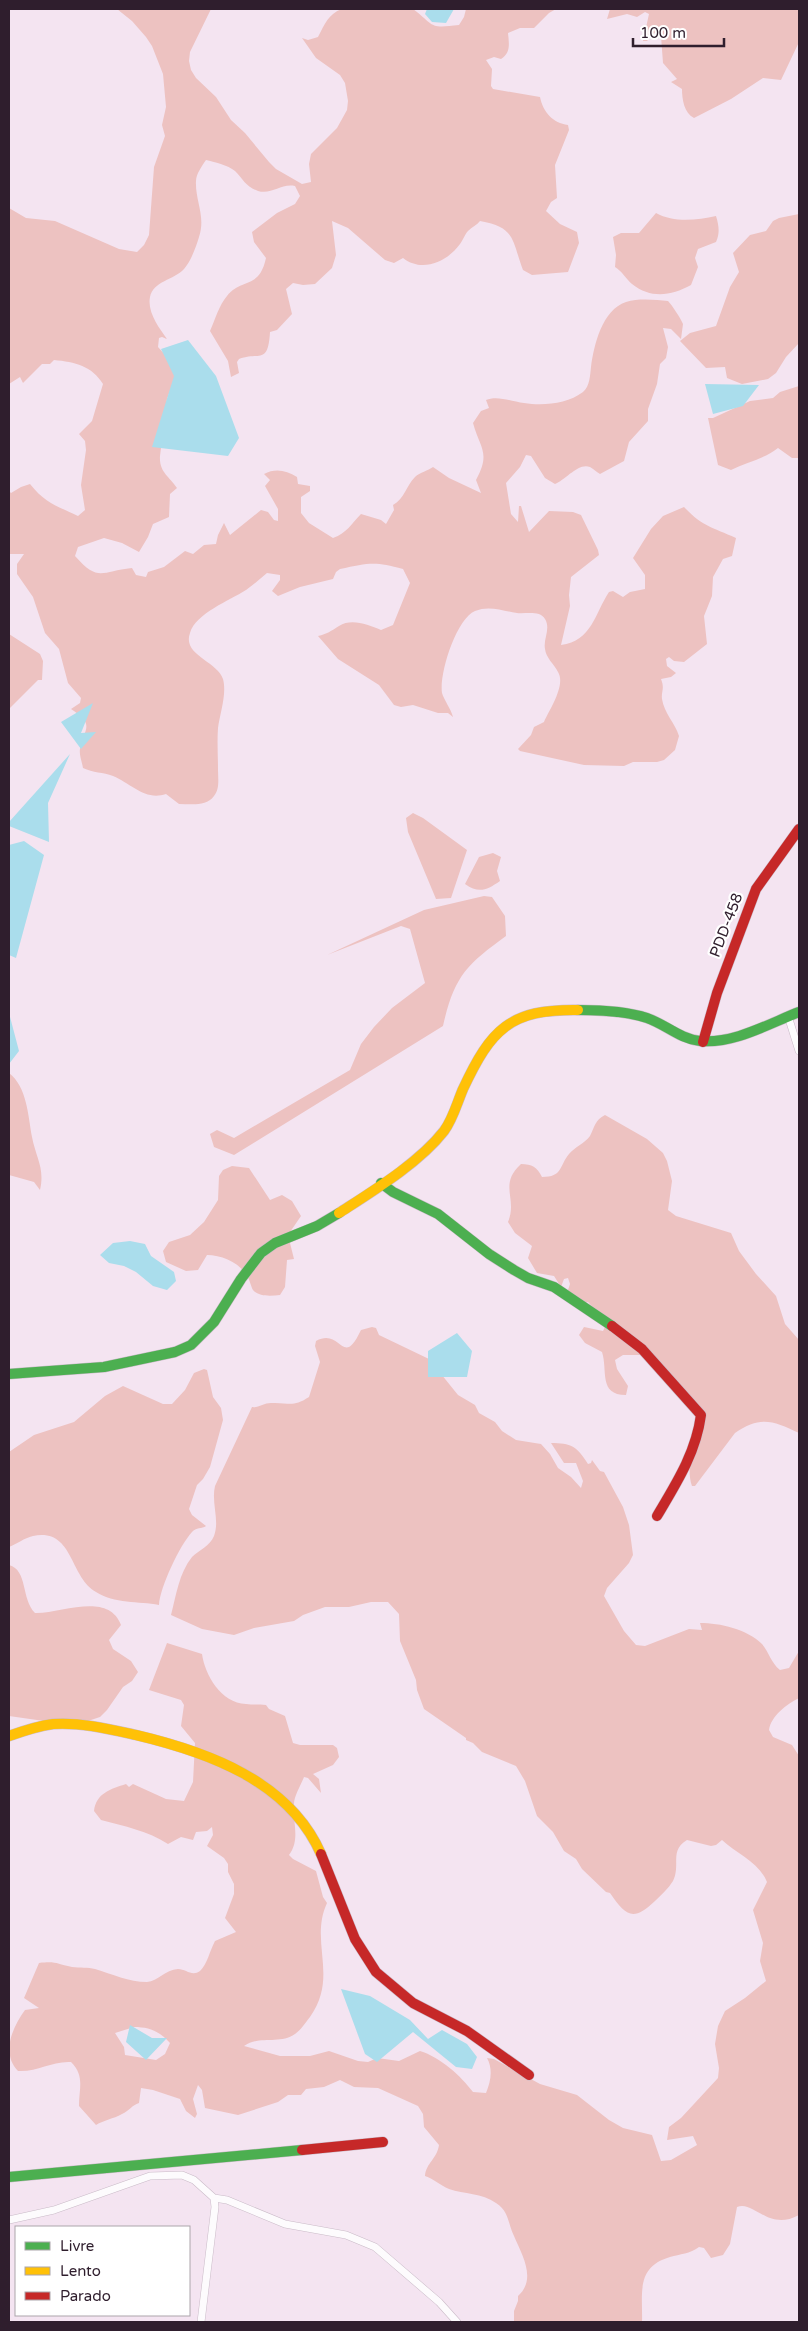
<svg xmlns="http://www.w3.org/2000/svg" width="808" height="2331" viewBox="0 0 808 2331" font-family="'Varela Round',sans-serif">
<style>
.forest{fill:#edc2c1;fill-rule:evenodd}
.water{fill:#aaddec}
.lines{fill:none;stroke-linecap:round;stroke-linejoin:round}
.street-casing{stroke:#cabbc8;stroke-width:8}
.fast-casing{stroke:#cabbc8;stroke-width:11}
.slow-casing{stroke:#cabbc8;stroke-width:11}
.jam-casing{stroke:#cabbc8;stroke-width:11}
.street{stroke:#fdfbfd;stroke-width:7}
.fast{stroke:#4caf50;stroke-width:10}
.slow{stroke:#ffc107;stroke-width:10}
.jam{stroke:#c62828;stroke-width:10}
.labels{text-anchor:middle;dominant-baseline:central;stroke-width:4.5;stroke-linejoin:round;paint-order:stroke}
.street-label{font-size:15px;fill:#2f1e2d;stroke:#fff}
</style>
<rect width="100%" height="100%" fill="#f4e4f1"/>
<path class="forest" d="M 117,9 L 211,9 L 190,52 L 189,61 L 191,70 L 196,78 L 216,97 L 231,120 L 245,133 L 269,162 L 276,169 L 302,184 L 311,182 L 309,164 L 311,154 L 337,128 L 347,110 L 348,101 L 345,83 L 340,75 L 316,58 L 302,38 L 308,40 L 318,37 C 325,24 328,14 342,9 L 413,9 C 435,25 427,29 459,25 L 464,17 L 466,9 L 556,9 L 549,13 L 534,28 L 520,28 L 508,33 C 509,43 511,53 501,59 L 494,57 L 486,60 L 492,69 L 491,86 L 493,89 L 540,97 C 543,112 553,123 568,125 L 569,130 L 555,165 L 557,198 L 551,202 L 546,211 L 560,224 L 577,232 L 579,243 L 568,272 L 532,275 L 523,270 C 512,241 516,227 480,221 C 477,225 472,227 468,231 C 465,234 463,240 460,244 C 447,262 422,273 403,258 L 394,263 L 385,260 L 348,228 L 332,221 L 336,255 L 332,268 L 315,284 L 303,285 L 293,283 L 286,289 L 292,314 L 277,330 L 270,332 C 268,366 259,351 239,359 L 237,362 L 239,373 L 231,377 L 228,361 L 210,331 C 215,320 219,305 227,296 C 242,277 259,290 266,258 L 254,242 L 252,232 L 277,213 L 295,204 L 300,196 L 295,186 C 281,183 272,195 258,191 C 246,187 243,179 235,171 C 228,165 214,162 206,160 C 202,166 196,174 196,181 C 195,201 206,216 199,237 C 196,247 191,261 184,269 C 174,280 153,281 150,297 C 147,312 159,328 167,339 L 162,337 L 159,338 L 158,347 L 178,369 L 167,399 L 160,456 C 159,472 169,476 177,488 L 170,494 L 169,517 L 153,524 L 148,537 L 139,552 L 122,543 L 104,538 L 78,547 L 75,556 C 99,583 101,571 132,568 L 136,575 L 146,577 L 148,572 L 164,567 L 185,551 L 193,554 L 204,545 L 216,544 L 218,535 L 224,523 L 230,535 L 261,510 L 268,512 L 274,520 L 278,521 L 278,509 L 265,486 L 270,480 L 264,474 C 275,468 286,470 297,477 L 298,484 L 310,486 L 310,491 L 301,497 L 301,513 L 309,523 L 333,538 C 347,533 351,524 361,514 L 381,520 L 386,524 L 394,510 L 393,505 C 405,498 406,486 415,477 C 420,472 428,471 433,467 L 449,478 L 481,493 L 476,480 C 491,452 480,449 473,423 L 481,411 L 489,408 L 486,400 C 498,395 512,402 524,403 C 543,406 567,404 583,392 C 590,386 590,375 591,367 C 594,345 602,310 626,302 C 639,298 656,300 668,301 C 672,305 681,319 683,324 L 681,339 L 671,329 L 663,328 L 668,347 L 666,358 L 660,364 L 657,384 L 648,409 L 648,421 L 629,442 L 624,461 L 600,474 C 596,472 594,469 590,467 C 579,462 565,480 555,484 L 545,478 L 531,456 L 526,455 L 520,467 L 506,483 L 511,514 L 518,522 L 519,506 L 521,506 L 529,532 L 549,511 L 573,512 L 581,515 L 598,550 L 599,555 L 571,577 L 569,595 L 570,606 L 561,645 C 592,641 595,613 609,592 L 613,591 L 623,597 L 630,592 L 645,589 L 645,575 L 633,558 L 651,529 L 663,516 L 684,507 C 703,527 712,527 736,538 L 732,556 L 723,559 L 713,577 L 712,596 L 704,616 L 707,644 L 684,662 L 674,661 L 669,657 L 666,659 L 667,666 L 676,673 L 671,677 L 661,679 C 665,689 661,691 662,699 C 664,713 675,723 679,736 L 675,750 L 664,760 L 657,762 L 633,762 L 624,766 L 584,765 L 520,751 L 518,749 L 531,735 L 534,727 L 544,722 C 550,709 566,685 558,672 C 554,664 546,658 545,649 C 543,639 551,629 545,619 C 540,610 526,614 517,613 C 503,611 489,605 475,611 C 456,619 439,674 442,693 C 444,700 451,709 453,717 L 448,713 L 438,713 L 413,705 L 401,707 L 394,705 L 379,685 L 338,659 L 318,636 C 327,634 331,631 339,626 C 352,618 368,625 381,630 L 393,625 L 410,583 L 403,569 C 375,561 368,563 340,569 L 336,572 L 333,579 L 300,587 L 278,596 L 272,591 L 280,580 L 280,575 L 267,573 C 260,579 253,585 246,590 C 229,601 196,613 190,633 C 182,655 217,661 223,679 C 227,694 220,713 218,728 C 217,742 218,756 218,770 C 218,778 220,789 214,796 C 206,807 191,804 179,804 L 166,794 C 145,801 132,784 113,776 C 103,772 93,773 83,768 C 82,762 79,755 80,749 C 86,725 94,725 71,709 L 80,703 L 81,698 L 68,683 L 59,649 L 45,633 L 33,597 L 17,574 L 17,564 L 24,554 L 9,554 L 9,491 L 11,493 L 21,487 L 30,484 C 45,503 57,506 78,516 L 85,510 L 81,485 L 86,450 L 85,441 L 79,434 L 92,421 L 103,384 C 92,366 75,362 54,360 L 50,364 L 42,364 L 23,383 L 20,377 L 9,384 L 9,208 L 26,218 L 55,221 L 119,249 L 137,252 L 144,245 L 149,235 L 154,167 L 165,136 L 162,125 L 166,107 L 163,74 L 152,46 L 146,37 L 132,21 Z
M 610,9 L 799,9 L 799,42 L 781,80 L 763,78 L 731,99 L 694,118 C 684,113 682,99 682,89 L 671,82 L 677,79 L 663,63 L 661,36 L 654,33 L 647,41 L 643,41 L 649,14 L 645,12 L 637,17 L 627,14 L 607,19 Z
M 656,213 C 674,223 697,220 716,216 C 719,226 720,233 716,242 L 698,249 L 695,258 L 698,267 L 691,285 C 671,296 651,299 632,284 C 626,279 622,271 615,267 L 616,255 L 613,237 L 621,233 L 639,233 Z
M 799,214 L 799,343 L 786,357 L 776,373 L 768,379 L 742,384 L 727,378 L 725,367 L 706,368 L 680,341 L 690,333 L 716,326 L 730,287 L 739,272 L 733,253 L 750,235 L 766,231 L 773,221 L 779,218 Z
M 799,386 L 798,458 L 792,458 L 778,448 C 764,459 747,462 731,470 L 718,465 L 708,418 L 713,418 L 750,401 L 773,398 L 780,392 Z
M 9,634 L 40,654 L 43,661 L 42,680 L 38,680 L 9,709 Z
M 413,813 L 423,818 L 467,850 L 451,898 L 436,899 L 408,832 L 406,818 Z
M 493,853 L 501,857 L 497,871 L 500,881 C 487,890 479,894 465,884 L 479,857 Z
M 484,896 L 492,897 L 505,916 L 506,936 C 466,965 454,977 443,1026 L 234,1155 L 214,1147 L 210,1134 L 217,1130 L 234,1138 L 350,1070 L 361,1044 L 374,1027 L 392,1008 L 425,983 L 410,929 L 401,926 L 327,955 L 424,910 Z
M 9,1073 C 27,1087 28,1115 32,1137 C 36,1158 45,1168 40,1190 L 34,1182 L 9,1175 Z
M 605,1115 L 647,1139 L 663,1153 L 667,1161 L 672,1181 L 668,1210 L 676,1216 L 731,1233 L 739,1251 L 756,1274 L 776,1296 L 785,1324 L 799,1340 L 799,1433 C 774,1421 760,1415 735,1433 L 695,1486 L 692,1486 C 685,1468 695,1433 699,1414 L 641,1355 L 623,1355 L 615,1360 L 617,1369 L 628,1386 L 626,1395 C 598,1395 608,1370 602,1352 L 585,1343 L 579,1335 L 584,1327 L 603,1331 L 607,1323 L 588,1302 L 581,1304 L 567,1293 L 570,1284 L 568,1278 L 564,1279 L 561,1287 L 554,1276 L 537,1273 L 528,1258 L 532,1246 L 515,1233 L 508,1222 C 518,1198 498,1185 521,1164 C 532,1164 537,1167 542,1177 C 563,1177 559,1166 569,1154 C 575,1147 585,1143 590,1136 C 595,1126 595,1120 605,1115 Z
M 232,1166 L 249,1168 L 270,1200 L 282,1195 L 292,1201 L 301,1216 L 288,1235 L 294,1259 L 287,1260 L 285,1287 L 280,1295 C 271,1296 259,1297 253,1290 C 251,1287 250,1280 247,1276 C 240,1263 222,1255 207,1255 L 198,1270 L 186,1271 L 166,1262 L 163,1251 L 169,1242 L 190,1235 L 204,1222 L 218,1200 L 219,1176 L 223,1170 Z
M 372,1327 L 376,1328 L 379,1335 L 429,1359 L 458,1395 L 475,1405 L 479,1413 L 495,1422 L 502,1431 L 516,1440 L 541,1444 L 550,1454 L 558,1468 L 571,1477 L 581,1488 L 583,1481 L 576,1463 L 564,1463 L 551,1443 C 571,1443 577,1446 588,1464 L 591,1463 L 592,1460 L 600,1471 L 604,1472 L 623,1507 L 629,1525 L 633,1555 L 629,1563 L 607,1588 L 604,1596 L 624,1631 L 636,1645 L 645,1646 L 689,1629 L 702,1630 L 700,1623 C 720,1623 747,1629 762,1644 C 769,1652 771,1663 780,1670 L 789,1668 L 799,1651 L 799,1698 C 787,1704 771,1716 769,1730 L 773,1737 L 792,1745 L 799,1756 L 799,2215 C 768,2232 754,2200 737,2207 L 730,2244 L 723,2255 L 711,2258 L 704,2248 L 699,2247 C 690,2254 680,2254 670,2257 C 635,2267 643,2295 642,2322 L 514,2322 L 514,2311 L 518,2301 L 518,2296 C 537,2279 522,2255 514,2236 C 508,2224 509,2211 496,2203 C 482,2193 464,2194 449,2189 C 440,2185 434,2179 425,2176 C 426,2163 437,2159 439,2145 L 424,2127 L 423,2114 L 418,2106 L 378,2088 L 354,2087 L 340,2080 L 324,2087 L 306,2089 L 301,2095 L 288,2095 L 278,2102 L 238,2115 L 205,2108 L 202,2090 L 198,2085 L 193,2099 L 197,2114 L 195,2118 L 186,2111 L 180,2099 L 153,2090 L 141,2088 L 139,2103 C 132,2105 129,2111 122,2114 C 113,2119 104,2120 96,2125 L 79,2106 C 79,2088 85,2076 71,2062 C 51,2061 38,2072 18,2071 C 1,2053 12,2028 25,2010 L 39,2008 L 24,1998 L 39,1963 C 57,1961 56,1964 72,1967 C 80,1968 88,1967 95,1969 C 112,1974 129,1982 147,1982 C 158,1981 165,1970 178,1969 C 186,1969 192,1977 200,1971 C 207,1965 210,1950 215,1941 L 236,1932 L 225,1918 L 234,1894 L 234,1884 L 228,1872 L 228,1864 L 224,1858 L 207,1846 L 213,1835 L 212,1827 L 207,1831 L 196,1832 L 193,1840 L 181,1837 L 168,1844 C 148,1831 124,1826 101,1820 L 94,1811 C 96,1793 111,1789 126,1784 L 129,1787 L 133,1784 L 166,1799 L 184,1801 L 193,1782 L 195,1743 L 181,1726 L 184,1705 L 181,1700 L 149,1690 L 167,1643 L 202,1654 C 205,1675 221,1703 246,1704 C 253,1705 258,1704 266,1705 L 269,1709 L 285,1716 L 293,1743 L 300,1745 L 333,1745 L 337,1748 L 339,1757 L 333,1765 L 313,1774 L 319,1779 L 321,1793 L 308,1778 L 304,1777 C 301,1785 294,1796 294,1804 C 292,1821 301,1839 289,1855 L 293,1859 L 316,1871 L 323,1897 L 327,1903 C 309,1942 339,1976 310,2017 C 305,2023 301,2030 295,2034 C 279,2045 259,2035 244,2046 L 280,2056 L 310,2056 L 329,2051 L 358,2061 L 368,2062 L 377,2058 L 399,2061 L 420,2051 C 440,2057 461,2076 473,2092 L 486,2093 C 491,2081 493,2069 487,2058 L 494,2059 L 540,2084 L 577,2095 L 609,2120 L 623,2128 L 652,2135 L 661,2161 L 671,2160 L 697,2145 L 693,2136 L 667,2140 L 669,2127 L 681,2118 L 718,2078 L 719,2068 L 715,2044 L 718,2026 L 725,2011 L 745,1998 L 766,1981 L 760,1961 L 763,1943 L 753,1910 L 767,1882 C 759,1862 737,1854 722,1840 L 716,1845 L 711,1846 L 687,1840 C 669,1851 681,1864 673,1881 C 668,1889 661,1895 655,1901 C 633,1922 626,1916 610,1893 L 606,1892 L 582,1869 L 576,1859 L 564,1851 L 553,1832 L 537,1816 L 525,1781 L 516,1766 L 482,1752 L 473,1743 L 466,1740 L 466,1738 L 424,1709 L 417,1690 L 416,1680 L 400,1641 L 399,1614 L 388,1602 L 371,1602 L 349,1607 L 325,1607 L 303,1615 L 294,1621 L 254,1628 L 234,1635 L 202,1629 L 171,1615 C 176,1596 179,1573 192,1557 C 199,1550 210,1546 214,1536 C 220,1520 211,1503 215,1486 L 252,1407 C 258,1408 264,1403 271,1403 C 289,1402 292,1408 309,1397 L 320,1362 L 315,1346 L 316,1341 C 342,1327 342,1370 361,1330 ZM 134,2027 C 149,2027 159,2031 170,2043 L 165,2054 L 156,2060 L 125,2055 L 124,2047 L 115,2033 Z
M 204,1369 L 207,1370 L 213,1397 L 221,1408 L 223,1420 L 210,1467 L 203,1479 L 197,1485 L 189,1509 L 192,1515 L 206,1526 C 202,1529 196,1527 192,1532 C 180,1545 160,1587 159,1605 C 139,1601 114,1604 96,1592 C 69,1577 74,1528 33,1536 C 24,1538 17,1544 9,1547 L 9,1452 L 34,1435 L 74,1422 L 105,1396 L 123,1386 L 163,1404 L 172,1404 L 185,1390 L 194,1373 Z
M 9,1565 C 28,1570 21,1599 35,1613 C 61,1614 108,1591 121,1625 L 109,1640 L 113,1649 L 131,1661 L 138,1672 L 132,1681 L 123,1687 L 107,1710 L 100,1717 L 91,1720 L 80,1723 L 51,1722 L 9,1716 Z"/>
<path class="water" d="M 427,9 L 454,9 L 446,23 L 432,22 L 425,14 Z
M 188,340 L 216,376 L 239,438 L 228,456 L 152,447 L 174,376 L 161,349 Z
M 705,384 L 759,385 L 743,406 L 713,414 Z
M 93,703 L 81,733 L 96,732 L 81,749 L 61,722 Z
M 70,754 L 48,803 L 49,842 L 9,826 L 9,822 Z
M 24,841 L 44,855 L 16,958 L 9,955 L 9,845 Z
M 9,1013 L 19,1051 L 9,1064 Z
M 130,1241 L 145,1244 L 151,1256 L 174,1272 L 176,1281 L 167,1290 L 153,1286 L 136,1272 L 124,1266 L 109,1263 L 100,1255 L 113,1243 Z
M 457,1333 L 472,1351 L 467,1377 L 428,1377 L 428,1351 Z
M 341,1989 L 370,1996 L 410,2020 L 428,2039 L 442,2030 L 467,2044 L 477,2057 L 472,2069 L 456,2067 L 413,2032 L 377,2062 L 365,2054 Z
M 130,2025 L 152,2038 L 167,2038 L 146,2060 L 126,2042 Z"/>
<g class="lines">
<g class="street-casing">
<path id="street" d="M 788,1016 L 799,1051
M 214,2198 L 227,2200 L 285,2224 L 346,2235 L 375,2247 L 439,2302 L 457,2322
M 9,2220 L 54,2210 L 150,2176 L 182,2175 L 194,2180 L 214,2198 L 215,2207 L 201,2322"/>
</g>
<g class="fast-casing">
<path id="fast" d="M 578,1010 C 601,1010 626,1011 647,1018 C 665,1024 680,1039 700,1041 C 734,1044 768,1024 799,1012
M 381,1183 L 393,1192 L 438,1214 L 489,1254 L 514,1270 L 528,1278 L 554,1287 L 612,1326
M 9,1374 L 104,1367 L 175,1352 L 191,1345 L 214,1322 L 241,1279 L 261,1253 L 275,1243 L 317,1226 L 339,1213
M 9,2177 L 302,2150"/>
</g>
<g class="slow-casing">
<path id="slow" d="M 339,1213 C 373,1191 419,1163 444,1131 C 453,1119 457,1103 463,1089 C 491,1029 510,1009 578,1010
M 9,1736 C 23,1731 38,1726 53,1724 C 80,1722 109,1729 136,1735 C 208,1752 289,1781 321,1854"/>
</g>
<g class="jam-casing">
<path id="jam" d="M 703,1042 L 717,993 L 756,889 L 799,829
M 612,1326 L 642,1349 L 701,1415 C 696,1453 676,1484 657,1516
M 321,1854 L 355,1939 L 376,1972 L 413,2003 L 467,2031 L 529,2075
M 302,2150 L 383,2142"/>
</g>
<use href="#street" class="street"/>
<use href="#fast" class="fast"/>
<use href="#slow" class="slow"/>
<use href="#jam" class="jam"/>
</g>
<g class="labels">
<g class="street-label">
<text transform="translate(726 925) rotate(-69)">PDD-458</text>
</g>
</g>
<rect width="808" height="2331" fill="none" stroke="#2f1e2d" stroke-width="20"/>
<rect x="15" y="2226" width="175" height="90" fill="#ffffff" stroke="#aca5ab"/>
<rect x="25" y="2242" width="25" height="8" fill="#4caf50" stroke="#aca5ab"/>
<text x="60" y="2251" font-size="15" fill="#2f1e2d">Livre</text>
<rect x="25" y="2267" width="25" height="8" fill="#ffc107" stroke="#aca5ab"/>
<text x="60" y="2276" font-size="15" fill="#2f1e2d">Lento</text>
<rect x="25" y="2292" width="25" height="8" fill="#c62828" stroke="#aca5ab"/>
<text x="60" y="2301" font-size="15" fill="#2f1e2d">Parado</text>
<path d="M633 38v8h91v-8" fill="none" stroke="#2f1e2d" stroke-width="2.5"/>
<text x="640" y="38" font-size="15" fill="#2f1e2d" stroke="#ffffff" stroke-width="4" paint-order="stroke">100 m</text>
</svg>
